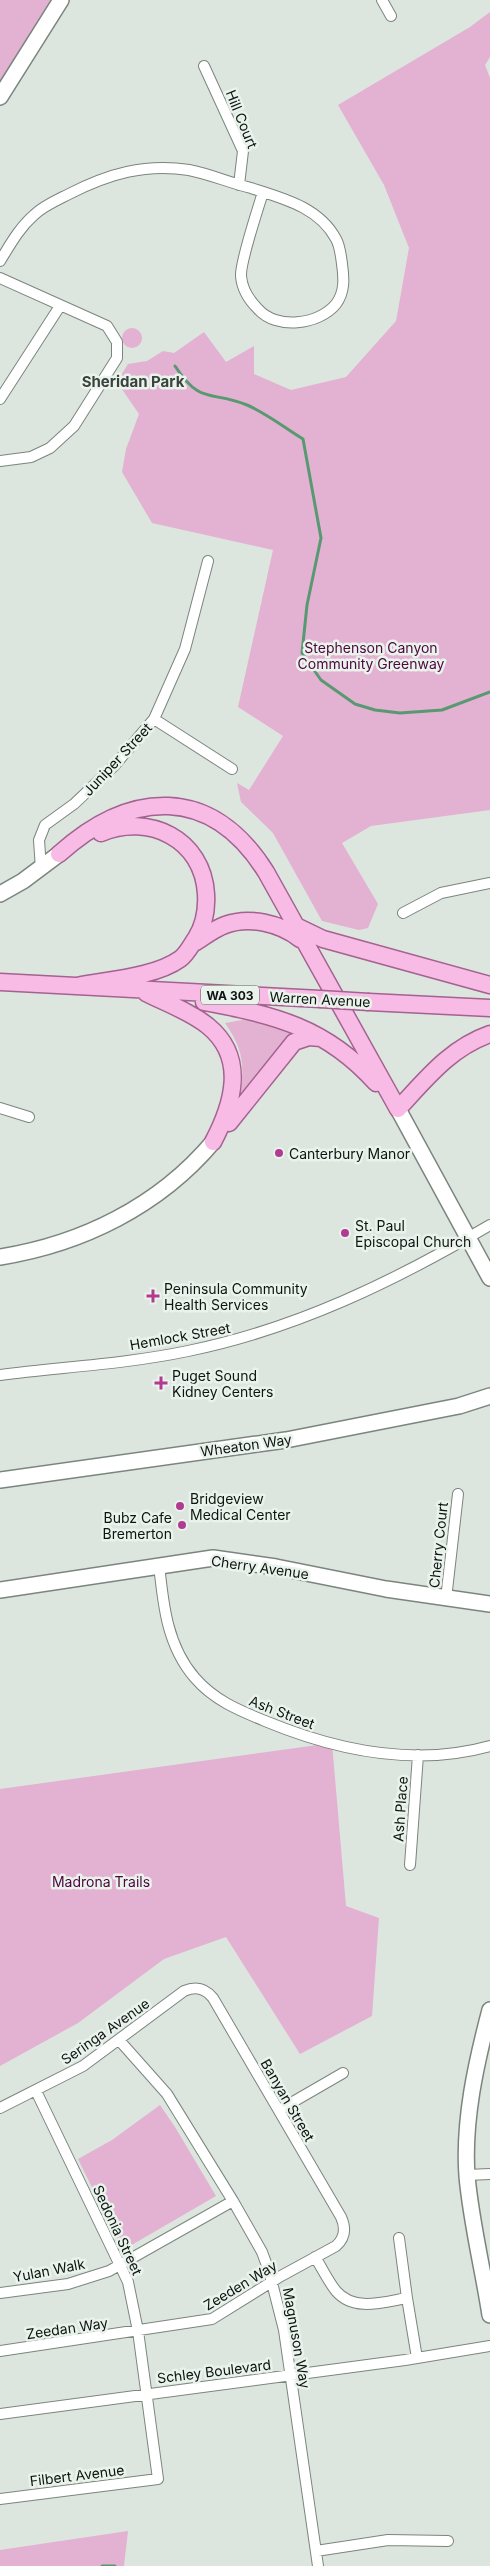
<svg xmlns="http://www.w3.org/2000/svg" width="490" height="2566" viewBox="0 0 490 2566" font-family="Inter,sans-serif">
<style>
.green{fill:#e3b1d1}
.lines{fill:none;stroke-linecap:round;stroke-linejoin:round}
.stream{stroke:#589972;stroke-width:3}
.street-casing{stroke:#7b857e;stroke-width:12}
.secondary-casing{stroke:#7b857e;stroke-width:18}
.primary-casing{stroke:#a3628f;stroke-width:19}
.street{stroke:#fff;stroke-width:10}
.secondary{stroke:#fff;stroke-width:15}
.primary{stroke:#f8bbe5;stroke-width:16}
.primary-bridge-casing{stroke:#a3628f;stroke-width:19;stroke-linecap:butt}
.primary-bridge{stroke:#f8bbe5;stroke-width:16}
.poi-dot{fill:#b13b91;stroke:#e9f3ec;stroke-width:2}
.labels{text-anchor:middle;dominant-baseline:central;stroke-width:5;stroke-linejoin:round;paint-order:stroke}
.shield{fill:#e9f3ec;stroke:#505653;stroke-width:1}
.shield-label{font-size:12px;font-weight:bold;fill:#0f1311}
.street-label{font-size:14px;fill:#0f1311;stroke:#e9f3ec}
.park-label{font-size:14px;fill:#4f063e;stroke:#e9f3ec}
.poi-label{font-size:14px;fill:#0f1311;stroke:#e9f3ec;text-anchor:start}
.neighbourhood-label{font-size:15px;font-weight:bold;fill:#39423c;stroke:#e9f3ec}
</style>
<rect width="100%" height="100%" fill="#dce6df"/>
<path class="green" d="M 0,0 L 61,0 L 0,97 Z
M 490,12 L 490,57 L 485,65 L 490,78 L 490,810 L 371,826 L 342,843 L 378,904 L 368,928 L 359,930 L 322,921 L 273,833 L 241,802 L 237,783 L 249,790 L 283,736 L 238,707 L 273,550 L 152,523 L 122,472 L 126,449 L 139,414 L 117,382 L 128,364 L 147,361 L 163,351 L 174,353 L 204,332 L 226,362 L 254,346 L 254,374 L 291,390 L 346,377 L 396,321 L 409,248 L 384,185 L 338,105 L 470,27 Z
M122 338a10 10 0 1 1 20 0a10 10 0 1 1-20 0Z
M 242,1020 L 274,1024 L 294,1034 L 239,1104 C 244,1069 246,1053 225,1023 Z
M 332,1743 L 346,1906 L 379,1918 L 372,2016 L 300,2054 L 226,1937 L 164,1959 L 78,2023 L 0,2066 L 0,1789 Z
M 160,2105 L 175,2127 L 216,2196 L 123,2250 L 78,2159 L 112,2140 Z
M 128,2531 L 124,2566 L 0,2566 L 0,2550 Z"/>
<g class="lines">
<path class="stream" d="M 175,366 C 201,406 211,390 247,405 C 266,413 285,428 303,439 L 321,538 L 307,605 L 302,653 L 321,680 L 355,704 L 375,710 L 400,713 L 442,710 L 490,692
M 102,2566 L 115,2566"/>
<g class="street-casing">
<path id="street" d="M 382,0 L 391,16
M 204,66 L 243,151 L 239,185
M 0,261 C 10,245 19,228 34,215 C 43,206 57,200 69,194 C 108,174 145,163 189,170 C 210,174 230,183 251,188 C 282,198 319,207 336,239 C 340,246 341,256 342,264 C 344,278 345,292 336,304 C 319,325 276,330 258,309 C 249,300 242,289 241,276 C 240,262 258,209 263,192
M 0,278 L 107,326 L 117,342 L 117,358 L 74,426 L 50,448 L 31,457 L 0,461
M 0,399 L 60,306
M 154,719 L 232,769
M 41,869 L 39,840 L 45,825 L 74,804 L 114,766 L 154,719 L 185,649 L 208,561
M 403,913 L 441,893 L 490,883
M 0,1108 L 29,1117
M 0,1375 C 62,1367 126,1364 188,1351 C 296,1329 395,1281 490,1225
M 159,1564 C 163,1604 167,1646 195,1678 C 214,1700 238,1710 265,1721 C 335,1750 415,1767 490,1746
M 446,1599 L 458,1494
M 410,1865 L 418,1755
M 119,2040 L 167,2094 L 233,2201 L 262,2252 L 269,2271 L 284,2330 L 318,2566
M 0,2108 L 83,2066 L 184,1991 C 196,1986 205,1988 213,1998 L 341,2217 C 346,2228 345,2238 336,2246 L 281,2276 L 212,2319 L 0,2351
M 279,2110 L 343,2073
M 467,2175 L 490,2174
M 399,2238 L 407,2298
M 315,2257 C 322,2268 328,2281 336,2291 C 354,2312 383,2302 407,2298 L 417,2358
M 0,2293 L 68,2284 L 109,2271 L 233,2201
M 0,2414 L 405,2360 L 490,2346
M 0,2499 L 158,2479 L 138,2331 L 128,2282 L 36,2091
M 316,2551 L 388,2540 L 448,2541"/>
</g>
<g class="secondary-casing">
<path id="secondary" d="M 0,97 L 61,0
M 0,894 L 23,881 L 59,854
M 398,1109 L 490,1278
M 0,1257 C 82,1244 159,1206 213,1142
M 0,1480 L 286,1440 L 459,1406 L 490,1396
M 0,1590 L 213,1558 L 276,1567 L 386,1589 L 490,1604
M 490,2010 C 476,2063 463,2121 467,2176 C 471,2222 483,2269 490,2315"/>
</g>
<g class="primary-casing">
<path id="primary" d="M 59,854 C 130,790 211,784 266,872 L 398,1109
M 294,925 L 323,939 L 490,985
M 194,943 C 204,937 214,929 225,925 C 249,916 280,923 300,939
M 0,982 L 320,999
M 77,986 C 107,980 155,977 180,959 C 187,954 191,945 196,938 C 204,925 207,910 206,894 C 203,839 149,813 101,833
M 146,993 C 166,1003 191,1012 208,1026 C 247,1058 233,1104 213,1142
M 204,1002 C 274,1015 326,1027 376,1083
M 369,1002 L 490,1008
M 398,1109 C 426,1079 450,1048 490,1034
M 229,1123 L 294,1042 L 309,1037 L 321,1038"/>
</g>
<use href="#street" class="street"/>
<use href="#secondary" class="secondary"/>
<use href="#primary" class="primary"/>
<g class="primary-bridge-casing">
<path id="primary-bridge" d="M 320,999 L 369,1002"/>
</g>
<use href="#primary-bridge" class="primary-bridge"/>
</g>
<g class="poi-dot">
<circle cx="279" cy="1153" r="5"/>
<circle cx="345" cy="1233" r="5"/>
<path d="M150.5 1288.5h5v5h5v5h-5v5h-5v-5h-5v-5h5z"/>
<path d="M158.5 1375.5h5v5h5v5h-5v5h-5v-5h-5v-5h5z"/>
<circle cx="180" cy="1506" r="5"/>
<circle cx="182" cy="1525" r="5"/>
</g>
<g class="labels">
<rect class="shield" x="201" y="985.5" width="58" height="19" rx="4"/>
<g class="shield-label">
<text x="230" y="995">WA 303</text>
</g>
<g class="street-label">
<text transform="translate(242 119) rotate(68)">Hill Court</text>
<text transform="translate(117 759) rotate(-47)">Juniper Street</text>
<text transform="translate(320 999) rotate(3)">Warren Avenue</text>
<text transform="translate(180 1336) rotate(-10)">Hemlock Street</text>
<text transform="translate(246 1445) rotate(-8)">Wheaton Way</text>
<text transform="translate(438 1545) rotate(-84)">Cherry Court</text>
<text transform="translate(260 1567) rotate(8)">Cherry Avenue</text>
<text transform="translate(282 1712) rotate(21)">Ash Street</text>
<text transform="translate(400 1809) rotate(-86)">Ash Place</text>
<text transform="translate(105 2031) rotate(-35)">Seringa Avenue</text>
<text transform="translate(288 2100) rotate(60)">Banyan Street</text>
<text transform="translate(118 2230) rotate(65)">Sedonia Street</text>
<text transform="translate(49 2270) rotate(-11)">Yulan Walk</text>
<text transform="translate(240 2285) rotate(-31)">Zeeden Way</text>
<text transform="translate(67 2328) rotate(-8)">Zeedan Way</text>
<text transform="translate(297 2338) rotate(80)">Magnuson Way</text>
<text transform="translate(214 2371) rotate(-7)">Schley Boulevard</text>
<text transform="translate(77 2475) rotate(-7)">Filbert Avenue</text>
</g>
<g class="park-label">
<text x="371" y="647">Stephenson Canyon<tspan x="371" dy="16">Community Greenway</tspan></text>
<text x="101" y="1881">Madrona Trails</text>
</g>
<g class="poi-label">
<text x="289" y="1153">Canterbury Manor</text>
<text x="355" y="1225">St. Paul<tspan x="355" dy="16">Episcopal Church</tspan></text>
<text x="164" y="1288">Peninsula Community<tspan x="164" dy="16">Health Services</tspan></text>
<text x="172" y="1375">Puget Sound<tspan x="172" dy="16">Kidney Centers</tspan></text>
<text x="190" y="1498">Bridgeview<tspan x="190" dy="16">Medical Center</tspan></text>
<text x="172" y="1517" text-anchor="end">Bubz Cafe<tspan x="172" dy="16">Bremerton</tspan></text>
</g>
<g class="neighbourhood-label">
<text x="133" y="381">Sheridan Park</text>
</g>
</g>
</svg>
